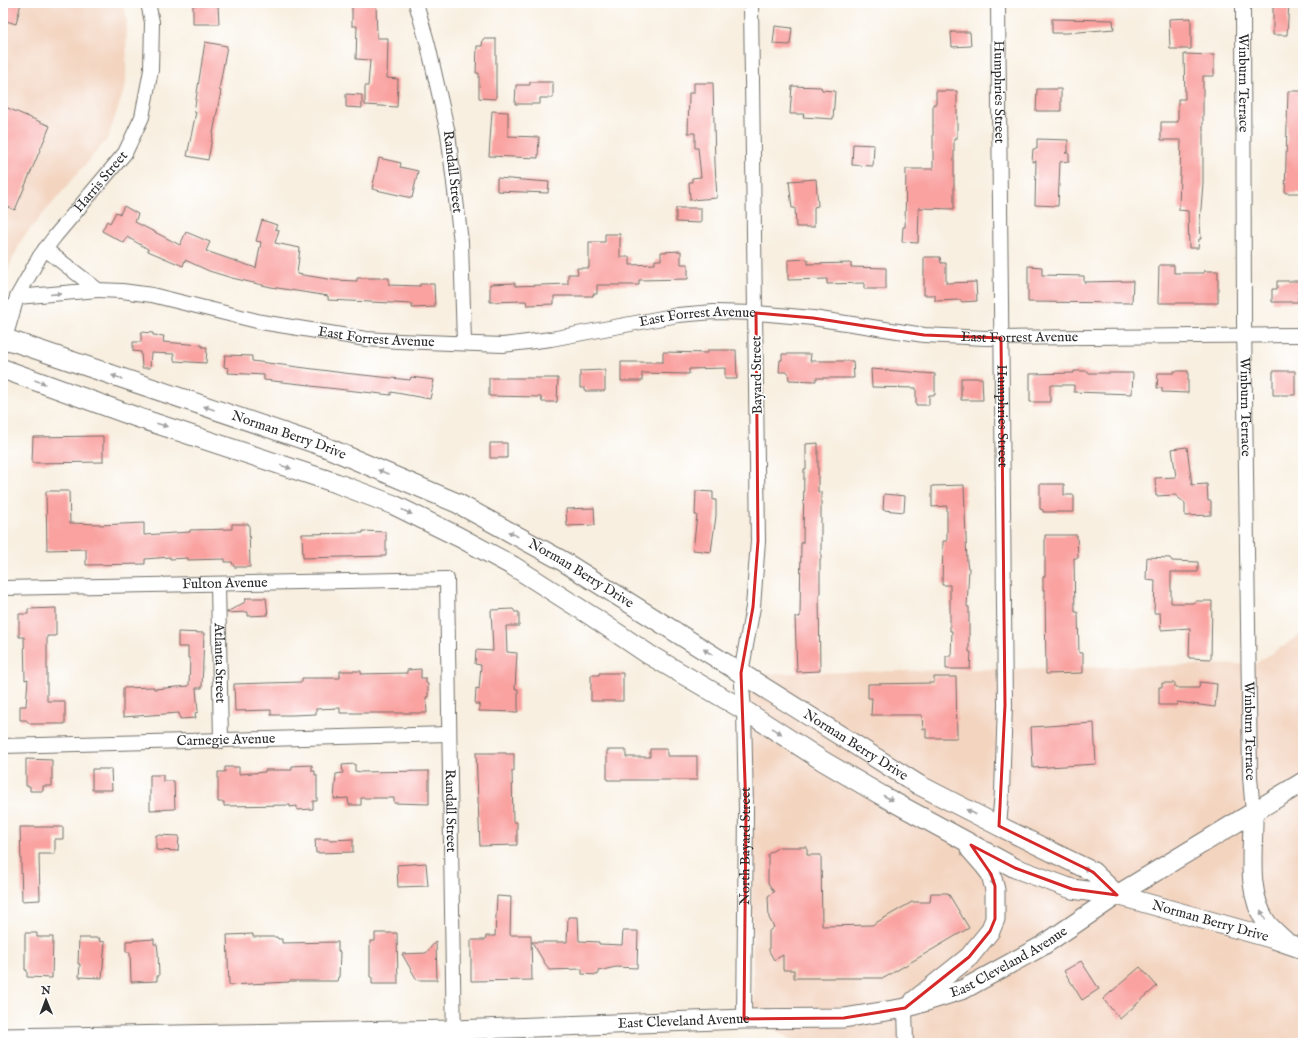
<svg xmlns="http://www.w3.org/2000/svg" width="1306" height="1046" viewBox="0 0 1306 1046" font-family="'IM FELL English',serif">
<style>
.built{fill:#f3d4bf}
.building{fill:#f9a2a0}
.lines{fill:none;stroke-linecap:round;stroke-linejoin:round}
.street-casing{stroke:#73706a;stroke-width:16}
.secondary-casing{stroke:#73706a;stroke-width:21}
.street{stroke:#fff;stroke-width:14}
.secondary{stroke:#fff;stroke-width:19}
.oneway{fill:#a0a0a0}
.marked{fill:none;stroke:#d62828;stroke-width:3;stroke-linejoin:round}
.labels{text-anchor:middle;dominant-baseline:central;stroke-width:3.5;stroke-linejoin:round;paint-order:stroke}
.street-label{font-size:14px;fill:#2b2b2b;stroke:#fff}
</style>
<rect width="100%" height="100%" fill="#fff"/>
<filter id="ink" filterUnits="userSpaceOnUse"><feTurbulence type="fractalNoise" baseFrequency=".025" numOctaves="2"/><feDisplacementMap in="SourceGraphic" scale="8" xChannelSelector="R" yChannelSelector="G"/><feConvolveMatrix kernelMatrix="1 2 1 2 8 2 1 2 1" color-interpolation-filters="sRGB"/></filter>
<filter id="wash" filterUnits="userSpaceOnUse"><feTurbulence type="fractalNoise" baseFrequency=".012" numOctaves="4" result="noise"/><feDisplacementMap in="SourceGraphic" scale="16" xChannelSelector="R" yChannelSelector="G"/><feGaussianBlur stdDeviation="0.9" result="paint"/><feColorMatrix in="noise" values="0 0 0 0 0 0 0 0 0 0 0 0 0 0 0 0 0 1.4 0 .05"/><feComposite in="paint" operator="in"/></filter>
<g filter="url(#wash)">
<rect width="100%" height="100%" fill="#f8efe0"/>
<path class="built" d="M 3,3 L 122,3 L 127,19 L 126,84 L 108,138 L 22,239 L 3,280 Z
M 1303,633 L 1303,1043 L 795,1043 L 754,1014 L 748,674 L 1255,664 Z"/>
<g id="blocks">
<path class="building" d="M 3,3 L 21,3 L 16,24 L 3,20 Z
M 352,3 L 376,3 L 377,38 L 388,38 L 387,78 L 398,79 L 397,107 L 365,105 L 365,86 L 368,86 L 370,60 L 356,59 L 357,26 L 352,26 Z
M 1273,3 L 1289,3 L 1287,35 L 1273,35 Z
M 193,5 L 218,5 L 219,24 L 193,24 Z
M 1191,18 L 1191,49 L 1170,49 L 1169,19 Z
M 1052,19 L 1113,20 L 1114,29 L 1067,33 L 1052,33 Z
M 775,26 L 792,28 L 790,45 L 773,44 Z
M 951,32 L 970,32 L 971,46 L 952,47 Z
M 483,39 L 496,39 L 496,99 L 479,98 L 479,73 L 476,73 L 477,46 L 482,46 Z
M 205,42 L 227,46 L 219,90 L 221,91 L 208,160 L 187,156 L 196,112 L 194,112 Z
M 1184,54 L 1214,55 L 1214,76 L 1203,76 L 1203,183 L 1200,221 L 1201,239 L 1199,239 L 1198,248 L 1189,248 L 1188,211 L 1179,210 L 1181,140 L 1161,140 L 1161,122 L 1178,122 L 1178,99 L 1185,99 Z
M 530,82 L 553,82 L 553,98 L 540,98 L 540,104 L 515,104 L 516,85 L 530,85 Z
M 694,83 L 713,83 L 715,163 L 717,198 L 690,200 L 689,182 L 692,182 L 692,178 L 701,177 L 698,148 L 695,148 L 695,133 L 688,133 L 689,93 L 694,93 Z
M 792,86 L 821,87 L 822,90 L 835,91 L 833,119 L 803,117 L 804,114 L 790,114 Z
M 1037,89 L 1061,89 L 1061,111 L 1036,111 Z
M 936,91 L 957,91 L 957,139 L 954,139 L 954,209 L 919,208 L 918,243 L 902,242 L 903,227 L 905,227 L 906,169 L 933,169 L 933,104 L 936,104 Z
M 1288,91 L 1303,91 L 1303,193 L 1285,193 Z
M 346,94 L 362,95 L 362,108 L 346,107 Z
M 3,106 L 50,126 L 15,210 L 3,205 Z
M 492,111 L 508,112 L 508,136 L 539,137 L 538,158 L 489,156 Z
M 1037,139 L 1068,140 L 1068,152 L 1065,153 L 1069,153 L 1069,161 L 1060,162 L 1058,206 L 1035,205 L 1036,161 L 1032,162 L 1033,149 L 1037,149 Z
M 853,144 L 874,145 L 873,166 L 852,165 Z
M 379,158 L 401,163 L 400,167 L 418,171 L 412,198 L 372,189 Z
M 497,178 L 549,182 L 548,193 L 497,191 Z
M 816,179 L 818,206 L 814,207 L 814,227 L 796,227 L 795,208 L 792,208 L 789,181 Z
M 124,206 L 138,214 L 135,222 L 180,245 L 186,232 L 210,242 L 206,251 L 256,268 L 261,242 L 256,241 L 262,220 L 277,225 L 275,229 L 279,230 L 275,243 L 300,248 L 297,274 L 334,280 L 357,281 L 357,278 L 389,278 L 389,285 L 420,286 L 420,284 L 434,284 L 435,307 L 412,308 L 412,304 L 328,300 L 328,296 L 271,287 L 232,278 L 209,271 L 185,260 L 183,266 L 148,251 L 148,249 L 127,237 L 124,243 L 102,231 L 107,221 L 110,223 L 116,212 L 120,214 Z
M 676,208 L 701,208 L 701,223 L 676,222 Z
M 605,234 L 620,234 L 620,257 L 630,257 L 630,265 L 655,264 L 655,260 L 661,260 L 661,252 L 681,251 L 681,264 L 688,264 L 688,279 L 639,280 L 639,285 L 597,285 L 597,294 L 593,294 L 593,296 L 554,296 L 554,304 L 527,305 L 526,301 L 490,302 L 490,284 L 515,283 L 515,286 L 568,284 L 568,274 L 578,274 L 577,268 L 589,268 L 589,242 L 605,242 Z
M 924,257 L 940,257 L 941,263 L 946,263 L 946,283 L 976,282 L 977,301 L 961,302 L 961,300 L 935,301 L 935,295 L 924,295 Z
M 808,259 L 808,264 L 851,263 L 851,267 L 886,268 L 886,289 L 864,289 L 864,283 L 827,284 L 827,279 L 788,280 L 788,260 Z
M 1159,265 L 1174,265 L 1174,273 L 1204,273 L 1204,271 L 1218,271 L 1218,303 L 1158,303 Z
M 1028,266 L 1042,267 L 1042,275 L 1084,276 L 1084,282 L 1133,281 L 1132,303 L 1028,302 Z
M 1277,281 L 1299,281 L 1298,302 L 1272,302 L 1272,289 L 1277,289 Z
M 141,332 L 153,333 L 153,335 L 164,336 L 163,342 L 202,345 L 202,347 L 207,347 L 206,363 L 174,361 L 174,354 L 151,353 L 150,368 L 142,368 L 141,352 L 133,351 L 133,342 L 141,342 Z
M 708,350 L 736,350 L 737,379 L 725,379 L 725,368 L 689,369 L 689,374 L 642,373 L 642,381 L 621,381 L 621,362 L 663,362 L 663,352 L 708,353 Z
M 782,354 L 811,354 L 810,361 L 853,361 L 854,378 L 816,378 L 816,381 L 789,380 L 788,372 L 779,372 L 780,360 L 782,360 Z
M 225,355 L 252,356 L 252,361 L 344,373 L 410,380 L 411,377 L 434,380 L 430,399 L 391,392 L 391,395 L 310,386 L 310,385 L 264,380 L 264,375 L 228,373 L 229,368 L 224,367 Z
M 871,369 L 935,374 L 935,395 L 929,395 L 929,405 L 916,405 L 916,388 L 872,387 Z
M 605,370 L 605,391 L 585,391 L 585,388 L 580,388 L 580,371 Z
M 1074,371 L 1088,371 L 1088,373 L 1133,373 L 1132,394 L 1074,392 L 1074,385 L 1050,385 L 1050,402 L 1030,402 L 1030,374 L 1074,373 Z
M 1174,371 L 1188,371 L 1188,393 L 1162,392 L 1162,388 L 1157,388 L 1158,373 L 1174,373 Z
M 1273,371 L 1295,371 L 1295,395 L 1273,395 Z
M 489,378 L 558,378 L 557,402 L 542,402 L 541,397 L 489,396 Z
M 961,378 L 982,378 L 983,400 L 961,400 Z
M 103,436 L 103,462 L 32,463 L 33,437 Z
M 490,443 L 507,443 L 507,458 L 490,458 Z
M 818,443 L 818,492 L 821,492 L 821,559 L 820,559 L 820,594 L 819,594 L 820,671 L 797,672 L 795,617 L 800,617 L 801,543 L 803,543 L 804,469 L 806,469 L 806,444 Z
M 1187,447 L 1192,485 L 1207,484 L 1208,501 L 1211,501 L 1211,515 L 1185,516 L 1185,503 L 1175,495 L 1156,496 L 1155,478 L 1176,477 L 1172,449 Z
M 1040,484 L 1064,484 L 1064,495 L 1074,495 L 1074,512 L 1043,512 L 1043,510 L 1040,509 Z
M 964,485 L 967,563 L 968,568 L 969,568 L 967,607 L 969,607 L 969,652 L 971,652 L 970,669 L 946,669 L 946,656 L 951,656 L 952,631 L 950,631 L 950,585 L 942,585 L 943,541 L 947,541 L 947,506 L 932,507 L 932,486 Z
M 46,491 L 69,491 L 70,523 L 100,524 L 100,525 L 144,523 L 144,535 L 190,532 L 190,530 L 232,529 L 232,524 L 249,524 L 250,567 L 234,567 L 232,562 L 225,562 L 225,559 L 188,560 L 188,558 L 170,559 L 170,557 L 145,559 L 145,564 L 86,565 L 86,549 L 47,550 Z
M 696,491 L 713,492 L 713,500 L 716,500 L 716,516 L 711,552 L 693,550 L 697,515 L 695,515 Z
M 884,494 L 905,496 L 904,512 L 883,510 Z
M 594,508 L 595,525 L 567,526 L 566,509 Z
M 363,531 L 386,532 L 386,556 L 303,558 L 302,534 L 363,533 Z
M 1045,535 L 1077,535 L 1078,558 L 1074,558 L 1075,612 L 1078,612 L 1079,653 L 1083,653 L 1083,673 L 1046,674 L 1045,590 L 1043,590 L 1043,577 L 1045,576 Z
M 1147,557 L 1170,558 L 1172,561 L 1198,562 L 1198,572 L 1171,572 L 1171,603 L 1193,603 L 1195,601 L 1212,601 L 1211,659 L 1189,658 L 1190,628 L 1161,630 L 1160,613 L 1154,613 L 1155,581 L 1146,580 Z
M 246,598 L 266,598 L 268,615 L 248,616 L 248,612 L 227,613 L 227,612 L 245,602 Z
M 56,608 L 56,636 L 47,636 L 47,701 L 65,701 L 65,724 L 30,724 L 26,720 L 20,720 L 20,706 L 26,706 L 28,679 L 25,680 L 24,637 L 19,637 L 19,614 L 28,614 L 28,609 Z
M 513,609 L 515,612 L 519,612 L 519,626 L 506,626 L 507,652 L 517,653 L 515,689 L 518,689 L 518,712 L 479,711 L 479,704 L 475,704 L 476,688 L 479,689 L 481,665 L 475,664 L 476,650 L 493,651 L 491,610 Z
M 178,632 L 204,633 L 202,688 L 196,688 L 198,712 L 195,713 L 196,718 L 180,719 L 179,713 L 123,717 L 123,688 L 154,687 L 154,689 L 189,686 L 190,658 L 188,658 L 188,647 L 178,647 Z
M 421,669 L 421,678 L 426,678 L 426,683 L 428,684 L 428,697 L 426,697 L 427,713 L 340,713 L 340,708 L 316,709 L 316,714 L 292,715 L 271,715 L 271,710 L 235,711 L 234,684 L 302,682 L 302,678 L 340,678 L 340,671 L 361,671 L 361,674 L 407,673 L 407,670 Z
M 599,673 L 623,673 L 623,701 L 591,701 L 591,675 L 599,675 Z
M 934,677 L 956,677 L 957,738 L 926,738 L 926,729 L 923,729 L 922,715 L 871,715 L 872,698 L 868,698 L 868,684 L 934,683 Z
M 1200,682 L 1217,684 L 1215,707 L 1177,702 L 1177,705 L 1159,705 L 1159,687 L 1162,687 L 1162,683 L 1175,683 L 1175,688 L 1199,688 Z
M 1094,723 L 1096,764 L 1033,768 L 1031,727 Z
M 650,749 L 667,749 L 667,756 L 697,756 L 697,780 L 607,780 L 607,750 L 626,750 L 626,757 L 650,757 Z
M 476,753 L 506,753 L 506,754 L 514,754 L 514,771 L 512,771 L 513,822 L 517,822 L 517,845 L 480,846 Z
M 26,759 L 52,760 L 52,786 L 43,786 L 43,791 L 30,791 L 30,786 L 26,786 Z
M 355,764 L 355,771 L 361,772 L 429,771 L 429,804 L 394,803 L 394,798 L 361,798 L 361,805 L 349,805 L 348,798 L 334,799 L 336,774 L 343,773 L 342,765 Z
M 312,765 L 312,771 L 315,771 L 315,775 L 317,775 L 317,801 L 313,801 L 313,809 L 297,810 L 297,806 L 290,807 L 290,805 L 224,806 L 224,802 L 218,802 L 218,772 L 225,772 L 225,767 L 239,767 L 239,774 L 265,772 L 265,770 L 292,770 L 292,766 Z
M 92,769 L 111,769 L 112,790 L 92,790 Z
M 150,775 L 163,775 L 163,781 L 174,781 L 175,809 L 150,810 Z
M 20,827 L 63,827 L 63,839 L 55,839 L 55,854 L 39,854 L 40,900 L 22,901 Z
M 156,835 L 179,836 L 178,851 L 156,850 Z
M 315,839 L 329,839 L 329,840 L 353,839 L 353,852 L 316,853 Z
M 779,847 L 807,847 L 807,855 L 821,855 L 822,926 L 872,925 L 912,902 L 930,902 L 931,893 L 948,893 L 969,928 L 884,978 L 794,978 L 794,970 L 783,970 L 783,955 L 774,960 L 769,951 L 769,931 L 774,927 L 769,918 L 768,896 L 774,892 L 768,883 L 768,854 Z
M 426,863 L 428,886 L 398,887 L 397,865 Z
M 497,896 L 511,897 L 510,935 L 531,935 L 532,980 L 471,981 L 471,940 L 485,940 L 486,936 L 495,936 Z
M 568,917 L 578,917 L 579,941 L 599,942 L 599,944 L 622,945 L 623,931 L 638,931 L 637,968 L 616,967 L 598,971 L 598,975 L 582,974 L 582,969 L 549,970 L 532,942 L 567,942 Z
M 25,933 L 37,933 L 37,937 L 53,937 L 52,978 L 27,977 L 27,970 L 25,970 Z
M 375,933 L 397,933 L 398,984 L 372,984 L 372,977 L 370,977 L 370,941 L 375,941 Z
M 253,934 L 253,937 L 277,937 L 278,939 L 282,939 L 282,943 L 338,942 L 338,951 L 340,952 L 339,977 L 338,977 L 337,981 L 289,981 L 289,982 L 229,985 L 227,935 Z
M 79,938 L 100,938 L 99,941 L 105,942 L 102,978 L 79,977 L 80,964 L 78,964 Z
M 154,939 L 154,944 L 157,944 L 158,952 L 159,976 L 157,976 L 157,981 L 131,982 L 130,952 L 126,952 L 126,941 Z
M 436,941 L 437,980 L 417,980 L 402,954 L 426,953 Z
M 1081,961 L 1099,989 L 1082,1000 L 1064,971 Z
M 1140,967 L 1157,986 L 1120,1019 L 1103,999 Z"/>
</g>
</g>
<g filter="url(#ink)">
<use href="#blocks" fill-opacity="0" stroke="#73706a" stroke-width="1"/>
<g class="lines">
<g class="street-casing">
<g id="street">
<path id="s1" d="M 416,3 L 428,45 L 448,133 L 461,242 L 464,343"/>
<path id="s2" d="M 998,3 L 1005,705 L 1002,792 L 999,826"/>
<path id="s3" d="M 1243,3 L 1244,320 L 1250,777 L 1253,812"/>
<path id="s4" d="M 45,249 L 98,290 L 122,291 L 152,295 L 261,322 L 366,339 L 399,341 L 503,345 L 551,339 L 678,315 L 714,312 L 756,313 L 813,318 L 924,335 L 986,338 L 1303,335"/>
<path d="M 17,297 L 98,290"/>
<path id="s5" d="M 3,345 L 17,297 L 40,256 L 56,235 L 125,153 L 142,117 L 151,70 L 152,22 L 148,3"/>
<path id="s6" d="M 218,584 L 221,741"/>
<path id="s7" d="M 3,588 L 447,579 L 454,1043"/>
<path id="s8" d="M 3,746 L 449,734"/>
<path d="M 905,1008 L 906,1043"/>
<path id="s9" d="M 744,1019 L 746,809 L 744,710 L 741,673 L 753,607 L 758,541 L 751,3"/>
</g>
</g>
<g class="secondary-casing">
<g id="secondary">
<path id="s10" d="M 3,338 L 323,446 L 457,503 L 561,560 L 919,785 L 999,826 L 1093,872 L 1117,895"/>
<path id="s11" d="M 3,369 L 139,418 L 336,483 L 394,505 L 459,537 L 513,566 L 593,617 L 648,654 L 744,710 L 823,761 L 881,795 L 1015,868 L 1072,889 L 1117,895 L 1274,939 L 1303,949"/>
<path d="M 1253,812 C 1254,848 1245,890 1266,922 C 1271,929 1280,936 1286,942"/>
<path d="M 914,1001 L 969,957 L 990,931 L 995,919 L 995,890 L 991,874 L 984,865 L 970,849"/>
<path id="s12" d="M 3,1038 L 454,1030 L 744,1019 L 844,1018 L 905,1008 L 964,989 L 1042,946 L 1117,895 L 1303,782"/>
</g>
</g>
<use href="#street" class="street"/>
<use href="#secondary" class="secondary"/>
</g>
<defs><path id="oneway-solid" d="M-6-.8H1V-3.2L6.5 0L1 3.2V.8H-6Z"/></defs>
<g class="oneway">
<use href="#oneway-solid" transform="translate(56 294) rotate(-5)"/>
<use href="#oneway-solid" transform="translate(117 377) rotate(-161)"/>
<use href="#oneway-solid" transform="translate(40 382) rotate(20)"/>
<use href="#oneway-solid" transform="translate(209 408) rotate(-161)"/>
<use href="#oneway-solid" transform="translate(162 425) rotate(18)"/>
<use href="#oneway-solid" transform="translate(286 467) rotate(18)"/>
<use href="#oneway-solid" transform="translate(383 472) rotate(-157)"/>
<use href="#oneway-solid" transform="translate(407 512) rotate(26)"/>
<use href="#oneway-solid" transform="translate(513 534) rotate(-152)"/>
<use href="#oneway-solid" transform="translate(708 652) rotate(-148)"/>
<use href="#oneway-solid" transform="translate(777 731) rotate(32)"/>
<use href="#oneway-solid" transform="translate(888 798) rotate(28)"/>
<use href="#oneway-solid" transform="translate(971 812) rotate(-152)"/>
<use href="#oneway-solid" transform="translate(1088 870) rotate(-152)"/>
<use href="#oneway-solid" transform="translate(992 880) rotate(71)"/>
<use href="#oneway-solid" transform="translate(1263 915) rotate(-117)"/>
</g>
</g>
<path class="marked" d="M 756,313 L 813,318 L 924,335 L 1001,338 L 1005,705 L 999,826 L 1093,872 L 1117,895 L 1072,889 L 1015,868 L 971,845 L 991,874 L 995,886 L 995,919 L 990,931 L 969,957 L 905,1008 L 844,1018 L 744,1019 L 746,809 L 741,673 L 753,607 L 758,541 Z"/>
<g class="labels">
<g class="street-label">
<text stroke="none"><textPath href="#s3" startOffset="80">Winburn Terrace</textPath></text>
<text stroke="none"><textPath href="#s2" startOffset="89">Humphries Street</textPath></text>
<text stroke="none"><textPath href="#s1" startOffset="173">Randall Street</textPath></text>
<text stroke="none"><textPath href="#s5" startOffset="193">Harris Street</textPath></text>
<text stroke="none"><textPath href="#s4" startOffset="674">East Forrest Avenue</textPath></text>
<text stroke="none"><textPath href="#s4" startOffset="350">East Forrest Avenue</textPath></text>
<text stroke="none"><textPath href="#s4" startOffset="998">East Forrest Avenue</textPath></text>
<text transform="translate(757 375) rotate(-91)">Bayard Street</text>
<text stroke="none"><textPath href="#s3" startOffset="404">Winburn Terrace</textPath></text>
<text stroke="none"><textPath href="#s2" startOffset="413">Humphries Street</textPath></text>
<text stroke="none"><textPath href="#s10" startOffset="302">Norman Berry Drive</textPath></text>
<text stroke="none"><textPath href="#s10" startOffset="626">Norman Berry Drive</textPath></text>
<text stroke="none"><textPath href="#s7" startOffset="222">Fulton Avenue</textPath></text>
<text stroke="none"><textPath href="#s6" startOffset="79">Atlanta Street</textPath></text>
<text stroke="none"><textPath href="#s3" startOffset="728">Winburn Terrace</textPath></text>
<text stroke="none"><textPath href="#s8" startOffset="223">Carnegie Avenue</textPath></text>
<text stroke="none"><textPath href="#s10" startOffset="950">Norman Berry Drive</textPath></text>
<text stroke="none"><textPath href="#s7" startOffset="676">Randall Street</textPath></text>
<text stroke="none"><textPath href="#s9" startOffset="173">North Bayard Street</textPath></text>
<text stroke="none"><textPath href="#s11" startOffset="1337">Norman Berry Drive</textPath></text>
<text stroke="none"><textPath href="#s12" startOffset="1017">East Cleveland Avenue</textPath></text>
<text stroke="none"><textPath href="#s12" startOffset="681">East Cleveland Avenue</textPath></text>
</g>
</g>
<rect width="1306" height="1046" fill="none" stroke="#fff" stroke-width="16"/>
<g transform="translate(46 1000) rotate(359)" stroke="#ffffff" stroke-width="3" paint-order="stroke">
<path d="M0-3L7 15L0 10L-7 15Z" fill="#2b2b2b"/>
<text y="-6" font-size="11" font-weight="bold" text-anchor="middle" fill="#2b2b2b">N</text>
</g>
</svg>
